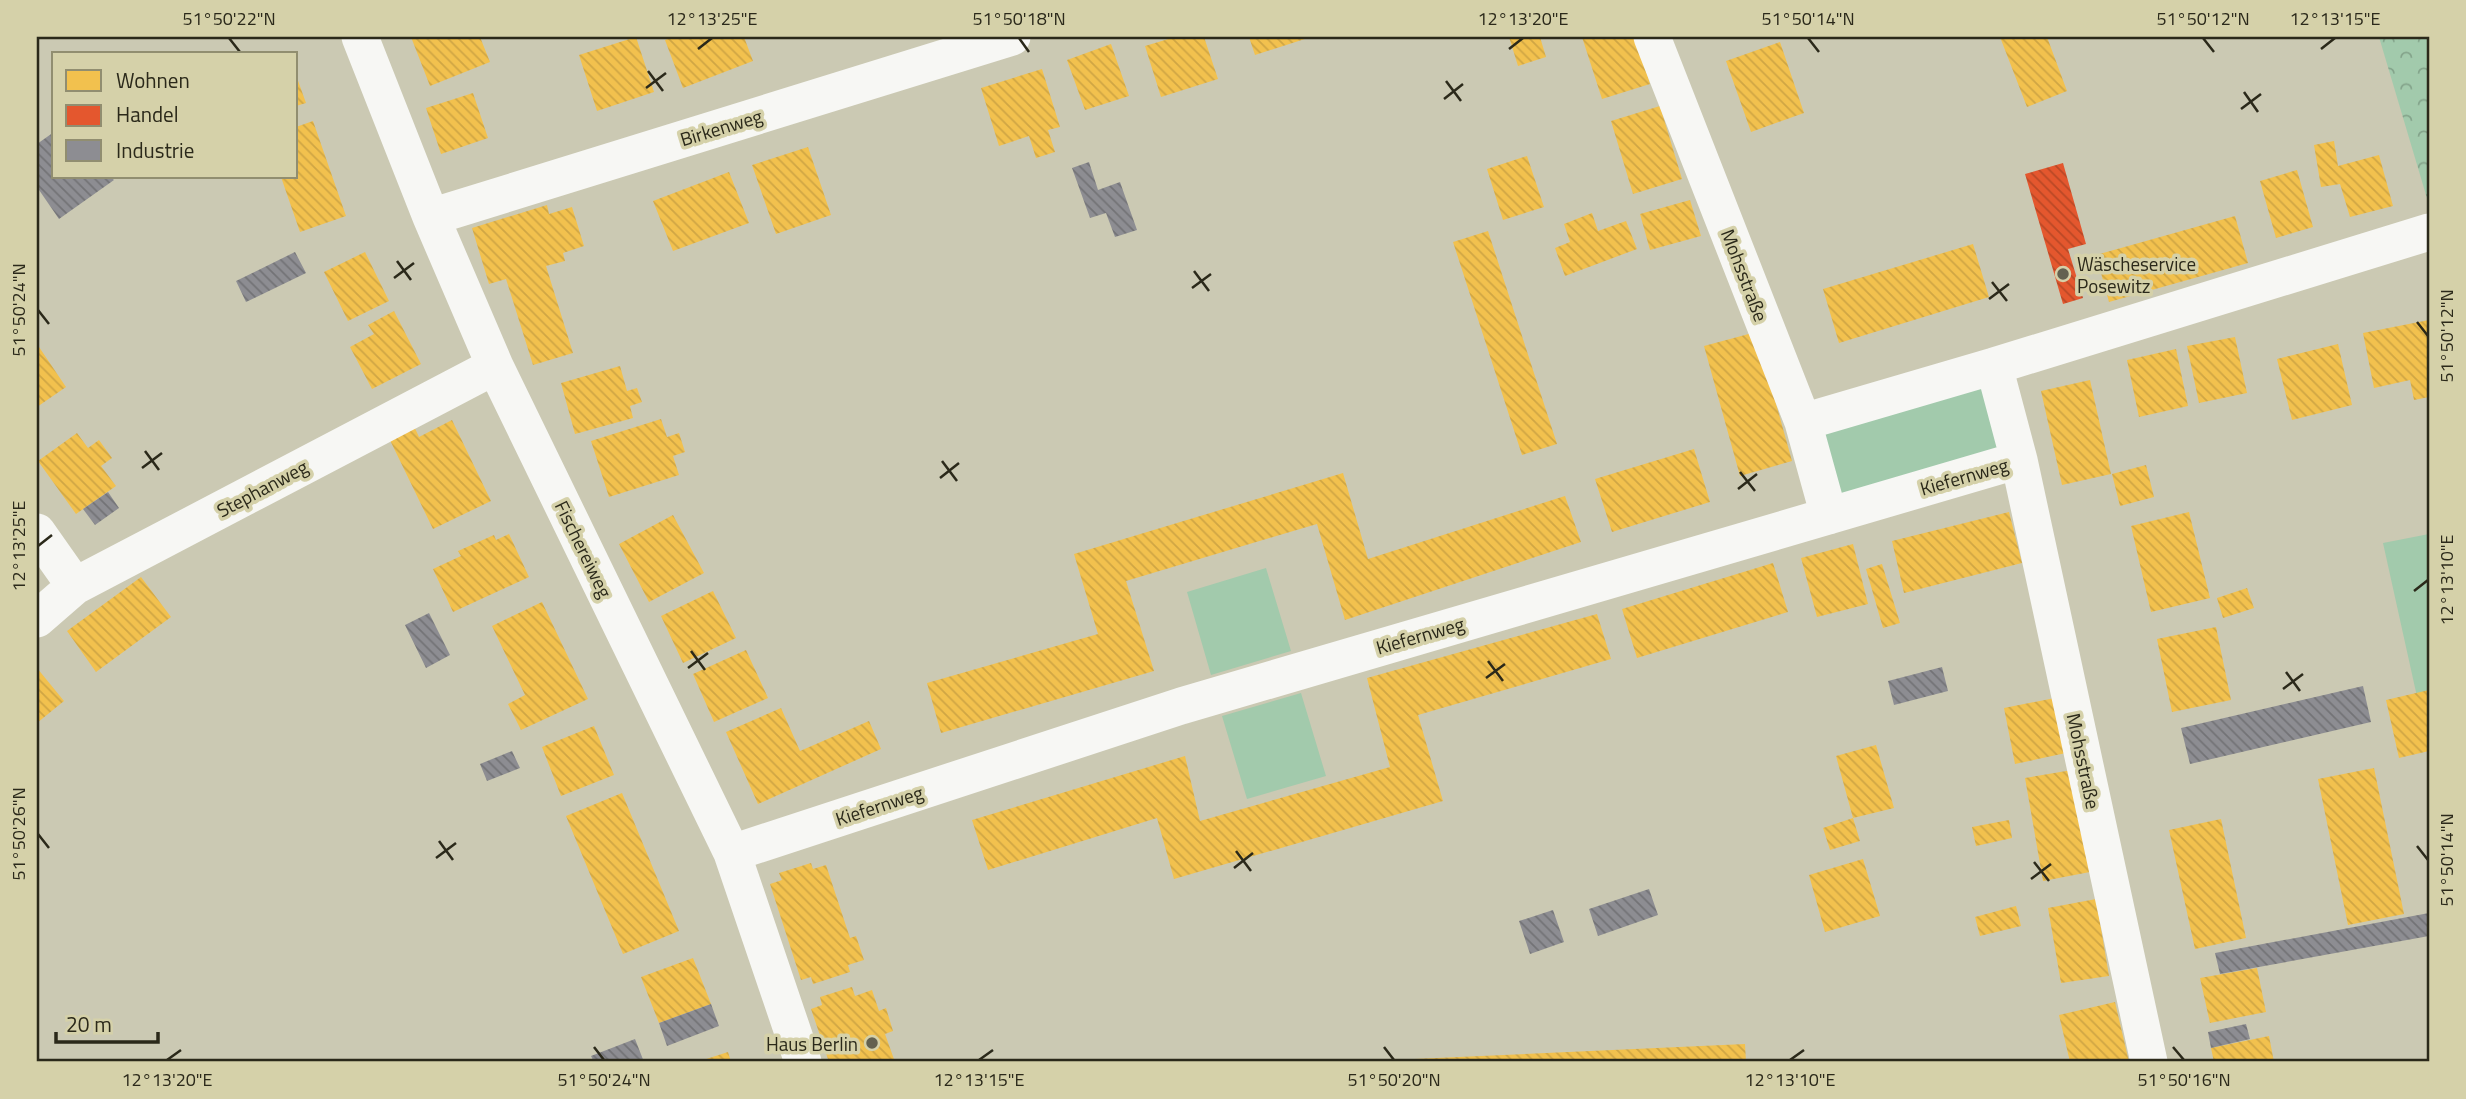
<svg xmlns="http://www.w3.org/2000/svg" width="2466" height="1099" viewBox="0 0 2466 1099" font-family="'Titillium Web',sans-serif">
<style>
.green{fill:#a2caac}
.forest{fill:url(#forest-crowns)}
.homes{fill:url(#homes-back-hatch)}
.shops{fill:url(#shops-back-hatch)}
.industry{fill:url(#industry-back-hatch)}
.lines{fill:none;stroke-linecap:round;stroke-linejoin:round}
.minor{stroke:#f7f7f4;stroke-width:37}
.ticks{fill:none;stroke:#2b291a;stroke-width:2.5}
.poi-dot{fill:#636150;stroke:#d5d1a9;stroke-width:2.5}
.labels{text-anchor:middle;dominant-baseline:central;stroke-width:7;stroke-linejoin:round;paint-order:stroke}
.street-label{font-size:19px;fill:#2b291a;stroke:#d5d1a9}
.poi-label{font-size:19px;fill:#2b291a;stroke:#d5d1a9;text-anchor:start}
.neatline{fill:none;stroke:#2b291a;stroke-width:2.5}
.ticks-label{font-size:18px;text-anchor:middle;fill:#2b291a}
</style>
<defs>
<pattern id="forest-crowns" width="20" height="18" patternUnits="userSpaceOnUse" patternTransform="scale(1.75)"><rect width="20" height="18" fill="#a2caac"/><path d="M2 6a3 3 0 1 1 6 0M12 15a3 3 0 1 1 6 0" fill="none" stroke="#84a48b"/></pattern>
<pattern id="homes-back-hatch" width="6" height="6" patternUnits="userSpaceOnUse" patternTransform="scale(1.75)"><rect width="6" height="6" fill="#f2c14e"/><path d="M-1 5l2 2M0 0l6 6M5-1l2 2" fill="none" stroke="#d0a644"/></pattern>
<pattern id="shops-back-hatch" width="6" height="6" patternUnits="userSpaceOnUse" patternTransform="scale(1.75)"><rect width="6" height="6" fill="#e4572e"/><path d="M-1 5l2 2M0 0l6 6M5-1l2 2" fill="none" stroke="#b94826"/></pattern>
<pattern id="industry-back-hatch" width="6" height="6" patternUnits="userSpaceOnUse" patternTransform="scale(1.75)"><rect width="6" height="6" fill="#8d8d92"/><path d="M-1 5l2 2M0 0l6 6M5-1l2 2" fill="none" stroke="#737376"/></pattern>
</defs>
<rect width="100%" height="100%" fill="#cbc9b3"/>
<path class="green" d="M 1984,383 L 2005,454 L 1842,501 L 1821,429 Z
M 2429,534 L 2429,751 L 2383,543 Z
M 1266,568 L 1291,651 L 1211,675 L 1187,592 Z
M 1301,693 L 1326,776 L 1247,799 L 1222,716 Z"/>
<path class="forest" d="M 2379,37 L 2429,37 L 2429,205 Z"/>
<path class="homes" d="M 411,37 L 480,37 L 490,62 L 430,86 Z
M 636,37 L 654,92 L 597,111 L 579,55 Z
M 673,37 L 744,37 L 753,61 L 683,88 L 665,40 Z
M 1175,37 L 1204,37 L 1218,79 L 1161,97 L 1145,46 Z
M 1249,37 L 1311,37 L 1255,55 Z
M 1509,37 L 1540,37 L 1546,57 L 1518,66 Z
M 1582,37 L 1636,37 L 1650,84 L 1602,99 Z
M 2000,37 L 2047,37 L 2067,91 L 2027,107 Z
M 1780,42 L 1804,113 L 1751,132 L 1726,61 Z
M 1111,44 L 1129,96 L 1085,110 L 1067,60 Z
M 1042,69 L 1060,127 L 1048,130 L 1055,152 L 1036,158 L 1029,136 L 999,146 L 981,88 Z
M 296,75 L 306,103 L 296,106 Z
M 473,93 L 488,138 L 441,154 L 426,108 Z
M 1660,106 L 1682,179 L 1633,194 L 1611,121 Z
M 313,121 L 346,216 L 300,232 L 281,177 L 296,177 L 296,127 Z
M 2334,141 L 2338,166 L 2379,155 L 2393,206 L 2350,217 L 2340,184 L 2321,187 L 2314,145 Z
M 808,147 L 831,215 L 776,234 L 752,165 Z
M 1527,156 L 1544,207 L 1503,220 L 1487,169 Z
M 2297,170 L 2313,227 L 2276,238 L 2260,181 Z
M 729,172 L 749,223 L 673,251 L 653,201 Z
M 1690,200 L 1701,236 L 1650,250 L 1640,214 Z
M 547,205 L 549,214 L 572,207 L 584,246 L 563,253 L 565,261 L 546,266 L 573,353 L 533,365 L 506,279 L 489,284 L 472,228 Z
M 1592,213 L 1598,231 L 1626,221 L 1637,249 L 1565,276 L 1555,248 L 1570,242 L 1564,224 Z
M 2235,216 L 2248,263 L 2109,302 L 2096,255 Z
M 1488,231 L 1557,444 L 1522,455 L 1453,242 Z
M 1973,244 L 1989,297 L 1839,343 L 1823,289 Z
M 365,252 L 389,301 L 348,321 L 324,272 Z
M 394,311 L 421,364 L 372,389 L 350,347 L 374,334 L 368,325 Z
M 2429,320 L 2429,397 L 2414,400 L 2410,380 L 2374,388 L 2363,333 Z
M 1756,332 L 1792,461 L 1740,476 L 1704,346 Z
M 2235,337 L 2247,393 L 2199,403 L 2187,346 Z
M 37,344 L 66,387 L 37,407 Z
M 2338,344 L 2352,405 L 2292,420 L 2277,359 Z
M 2176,349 L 2188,406 L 2139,417 L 2127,360 Z
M 620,366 L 627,391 L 637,388 L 642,402 L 630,406 L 633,418 L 575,434 L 561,383 Z
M 2090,380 L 2111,474 L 2062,485 L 2041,391 Z
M 661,419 L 667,437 L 679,433 L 685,452 L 673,456 L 679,475 L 609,497 L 591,441 Z
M 452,420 L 491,501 L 433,529 L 388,436 L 413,424 L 419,437 Z
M 77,433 L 88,448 L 99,440 L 112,458 L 101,466 L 116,486 L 76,514 L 38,461 Z
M 1694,449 L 1710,502 L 1612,532 L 1595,479 Z
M 2146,465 L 2154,497 L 2120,506 L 2112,474 Z
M 1343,473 L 1368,559 L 1565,496 L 1581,542 L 1345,620 L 1317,524 L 1273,537 L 1126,581 L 1154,671 L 941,733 L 927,683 L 1098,634 L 1074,554 Z
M 2009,512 L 2022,563 L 1904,593 L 1892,541 Z
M 2189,512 L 2210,598 L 2151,612 L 2131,526 Z
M 673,515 L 704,573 L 649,602 L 619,544 Z
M 509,534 L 529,577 L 453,612 L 433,569 L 461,556 L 458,551 L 494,535 L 496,540 Z
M 1853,544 L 1868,604 L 1817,617 L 1801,558 Z
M 1773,563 L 1788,612 L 1637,658 L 1622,609 Z
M 1882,564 L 1900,623 L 1883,628 L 1866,569 Z
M 141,577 L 171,617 L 96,672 L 67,631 Z
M 2247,588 L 2254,608 L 2223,618 L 2217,598 Z
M 713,591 L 736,638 L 683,663 L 661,616 Z
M 542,602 L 588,699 L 521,730 L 508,704 L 525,695 L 492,626 Z
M 1597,614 L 1611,659 L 1418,715 L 1443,801 L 1174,879 L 1157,818 L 988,870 L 972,820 L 1185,756 L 1200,821 L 1390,767 L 1367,678 Z
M 2216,627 L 2231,700 L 2172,712 L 2157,639 Z
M 746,650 L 768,698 L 714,722 L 693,674 Z
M 37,668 L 64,701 L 37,723 Z
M 2429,690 L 2429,751 L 2399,758 L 2386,700 Z
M 2055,698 L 2066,753 L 2015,764 L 2004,708 Z
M 781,708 L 800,751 L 869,721 L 881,749 L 758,804 L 726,732 Z
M 594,726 L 614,775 L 561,796 L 542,747 Z
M 1876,745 L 1894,808 L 1853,818 L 1860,841 L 1830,850 L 1823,828 L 1853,818 L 1836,756 Z
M 2374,768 L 2404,914 L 2348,925 L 2318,779 Z
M 2072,770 L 2090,872 L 2043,881 L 2025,778 Z
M 622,793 L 679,931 L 623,954 L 566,816 Z
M 2221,819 L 2246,938 L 2195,949 L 2169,830 Z
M 2009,820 L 2012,838 L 1976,846 L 1972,827 Z
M 1863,859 L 1880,916 L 1825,932 L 1809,875 Z
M 811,863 L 813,869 L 826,865 L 850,938 L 856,936 L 864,960 L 848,965 L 850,972 L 813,984 L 811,977 L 801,980 L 770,884 L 782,880 L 779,873 Z
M 2096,899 L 2109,976 L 2061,983 L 2048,908 Z
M 2016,906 L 2021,926 L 1980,936 L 1975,917 Z
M 693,958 L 711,1004 L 659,1023 L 641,977 Z
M 2257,968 L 2266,1012 L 2210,1023 L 2200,978 Z
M 852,987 L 855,996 L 872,990 L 879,1011 L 886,1008 L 893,1031 L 885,1034 L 895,1062 L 829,1062 L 811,1009 L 822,1005 L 820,997 Z
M 2115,1002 L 2129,1062 L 2070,1062 L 2059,1015 Z
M 2269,1036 L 2274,1062 L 2214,1062 L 2211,1048 Z
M 1745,1044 L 1746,1062 L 1392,1062 L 1392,1060 Z
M 728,1052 L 731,1062 L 697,1062 Z"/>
<path class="shops" d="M 2063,163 L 2086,244 L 2068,249 L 2083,298 L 2063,304 L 2025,174 Z"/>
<path class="industry" d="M 54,132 L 54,177 L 111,177 L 114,180 L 59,219 L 37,187 L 37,144 Z
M 1089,162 L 1098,190 L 1120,182 L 1137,230 L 1115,237 L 1106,213 L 1090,218 L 1072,168 Z
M 295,252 L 306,273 L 246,302 L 236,281 Z
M 108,492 L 119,508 L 95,525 L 83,509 Z
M 429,613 L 450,655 L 426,668 L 405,625 Z
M 1942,667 L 1948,691 L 1894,705 L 1888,681 Z
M 2363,686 L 2371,722 L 2190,764 L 2181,728 Z
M 512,751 L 520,768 L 487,781 L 480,764 Z
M 1649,889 L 1658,915 L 1598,936 L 1589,909 Z
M 1553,910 L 1564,942 L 1530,954 L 1519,921 Z
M 2429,913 L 2429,936 L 2220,974 L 2215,953 Z
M 711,1004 L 719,1026 L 667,1046 L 659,1023 Z
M 2246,1024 L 2250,1039 L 2211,1048 L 2208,1032 Z
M 635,1039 L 644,1062 L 594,1062 L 591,1056 Z"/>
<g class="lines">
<path class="minor" d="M 360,37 L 431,217 L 495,366 L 732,853 L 803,1062
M 1652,37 L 1803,422 L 1829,516
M 431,217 L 1012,37
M 1803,422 L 1994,366
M 2019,460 L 2149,1062
M 37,532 L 75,586
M 37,619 L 75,586 L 495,366
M 732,853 L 1181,706 L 2019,460 L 1994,366 L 2429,232"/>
</g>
<path class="ticks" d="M 229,38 L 240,52M 1019,38 L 1029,52M 1808,38 L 1819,52M 2203,38 L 2214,52M 698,49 L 712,38M 1509,49 L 1523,38M 2321,49 L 2335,38M 648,71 L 663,91M 1446,81 L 1461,101M 646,88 L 666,73M 2244,92 L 2258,112M 1444,99 L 1463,84M 2241,109 L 2261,94M 397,261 L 411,280M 1194,271 L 1209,291M 394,278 L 414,263M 1992,282 L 2007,301M 1192,288 L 1211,274M 1989,299 L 2009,284M 38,310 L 49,324M 2417,322 L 2428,336M 145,451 L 159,470M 942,461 L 957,481M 142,468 L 162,453M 1740,472 L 1755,491M 940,478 L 959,463M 1738,489 L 1757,474M 38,546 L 52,535M 2414,591 L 2428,580M 691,651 L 705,670M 1488,661 L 1503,681M 688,668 L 708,653M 2286,672 L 2300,691M 1486,678 L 1505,664M 2283,689 L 2303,674M 38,834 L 49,848M 439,841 L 453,860M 2417,846 L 2428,860M 1236,851 L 1251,871M 436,858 L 456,843M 2034,862 L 2049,881M 1234,868 L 1253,853M 2031,879 L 2051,864M 594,1047 L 604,1060M 1384,1047 L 1394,1060M 2173,1047 L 2184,1060M 167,1060 L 181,1050M 979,1060 L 993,1050M 1790,1060 L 1804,1050"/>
<g class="poi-dot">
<circle cx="2063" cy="274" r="7"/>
<circle cx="872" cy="1043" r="7"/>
</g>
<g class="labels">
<g class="street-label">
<text transform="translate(721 127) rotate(-17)">Birkenweg</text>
<text transform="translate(1745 275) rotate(69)">Mohsstraße</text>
<text transform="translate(1964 476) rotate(-16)">Kiefernweg</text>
<text transform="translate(262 488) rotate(-28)">Stephanweg</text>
<text transform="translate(584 549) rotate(64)">Fischereiweg</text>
<text transform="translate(1420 635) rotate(-16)">Kiefernweg</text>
<text transform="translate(2084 761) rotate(78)">Mohsstraße</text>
<text transform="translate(879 805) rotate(-18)">Kiefernweg</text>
</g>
<g class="poi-label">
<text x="2077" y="263">Wäscheservice<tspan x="2077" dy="22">Posewitz</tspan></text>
<text x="858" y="1043" text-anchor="end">Haus Berlin</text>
</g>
</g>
<rect width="2466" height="1099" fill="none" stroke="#d5d1a9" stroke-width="77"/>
<rect x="52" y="52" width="245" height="126" fill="#d5d1a9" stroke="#918e70" stroke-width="2"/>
<rect x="66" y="70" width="35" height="21" fill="#f2c14e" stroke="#918e70" stroke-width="2"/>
<text x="116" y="88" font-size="21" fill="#2b291a">Wohnen</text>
<rect x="66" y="105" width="35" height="21" fill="#e4572e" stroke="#918e70" stroke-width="2"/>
<text x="116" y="122" font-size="21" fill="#2b291a">Handel</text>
<rect x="66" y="140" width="35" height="21" fill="#8d8d92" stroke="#918e70" stroke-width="2"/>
<text x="116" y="158" font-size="21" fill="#2b291a">Industrie</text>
<path d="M56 1032v10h102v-10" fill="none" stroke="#2b291a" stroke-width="3.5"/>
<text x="66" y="1032" font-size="21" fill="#2b291a" stroke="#d5d1a9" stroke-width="5" paint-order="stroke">20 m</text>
<rect x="38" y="38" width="2390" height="1022" class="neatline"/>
<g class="ticks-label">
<text x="229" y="25">51°50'22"N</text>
<text x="712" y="25">12°13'25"E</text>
<text x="1019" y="25">51°50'18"N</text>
<text x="1523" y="25">12°13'20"E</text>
<text x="1808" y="25">51°50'14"N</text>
<text x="2203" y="25">51°50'12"N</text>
<text x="2335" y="25">12°13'15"E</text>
<text transform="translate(19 310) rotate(-90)" y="6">51°50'24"N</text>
<text transform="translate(2447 336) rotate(-90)" y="6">51°50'12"N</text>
<text transform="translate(19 546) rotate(-90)" y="6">12°13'25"E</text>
<text transform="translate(2447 580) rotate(-90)" y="6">12°13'10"E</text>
<text transform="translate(19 834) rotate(-90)" y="6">51°50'26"N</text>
<text transform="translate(2447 860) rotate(-90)" y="6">51°50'14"N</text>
<text x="167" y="1086">12°13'20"E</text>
<text x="604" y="1086">51°50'24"N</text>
<text x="979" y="1086">12°13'15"E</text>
<text x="1394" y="1086">51°50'20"N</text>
<text x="1790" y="1086">12°13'10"E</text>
<text x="2184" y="1086">51°50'16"N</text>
</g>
</svg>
